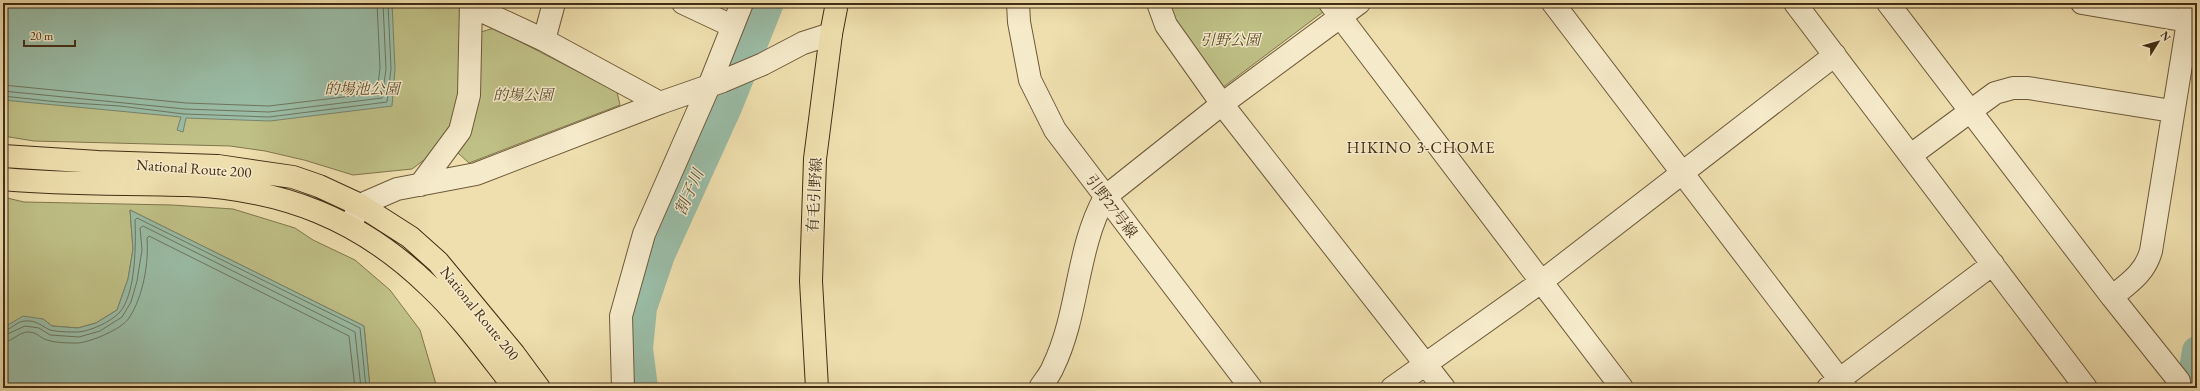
<svg xmlns="http://www.w3.org/2000/svg" width="2200" height="391" viewBox="0 0 2200 391" font-family="'EB Garamond','Noto Serif JP',serif">
<style>
.green{fill:#bfc086;stroke:#81764d}
.water{fill:#9abda7;stroke:#77836c}
.lines{fill:none;stroke-linecap:round;stroke-linejoin:round}
.shore{stroke:#6e755e;stroke-width:1}
.river{stroke:#9abda7;stroke-width:30}
.minor-casing{stroke:#6e5a3a;stroke-width:24}
.major-casing{stroke:#432d14;stroke-width:24}
.highway-casing{stroke:#432d14;stroke-width:24}
.minor{stroke:#f5eaca;stroke-width:22}
.major{stroke:#efdfae;stroke-width:22}
.highway{stroke:#efdfae;stroke-width:22}
.labels{text-anchor:middle;dominant-baseline:central;stroke-width:3;stroke-linejoin:round;paint-order:stroke}
.park-label{font-size:15px;font-style:italic;fill:#5c4a2b;stroke:#f5eaca}
.street-label{font-size:15px;fill:#432d14;stroke:#f5eaca}
.neighbourhood-label{font-size:16px;letter-spacing:1px;fill:#432d14;stroke:#f5eaca}
.water-label{font-size:16px;font-style:italic;fill:#595139;stroke:#f5eaca}
</style>
<rect width="100%" height="100%" fill="#efdfae"/>
<filter id="stains"><feTurbulence type="fractalNoise" baseFrequency=".005" numOctaves="4"/><feColorMatrix values="0 0 0 0 .2 0 0 0 0 .09 0 0 0 0 .02 0 0 0 .5 -.17"/></filter>
<radialGradient id="worn" r=".72"><stop offset=".6" stop-color="#630" stop-opacity="0"/><stop offset="1" stop-color="#630" stop-opacity=".3"/></radialGradient>
<path class="green" d="M 3,3 L 460,3 L 459,95 L 447,135 L 432,154 L 412,169 L 353,175 L 304,160 L 265,151 L 230,146 L 34,141 L 3,136 Z
M 1167,3 L 1317,3 L 1323,12 L 1222,88 L 1181,31 Z
M 494,28 L 617,92 L 620,105 L 469,163 L 458,153 L 473,123 L 481,32 Z
M 3,197 L 24,202 L 172,205 L 233,209 L 295,228 L 313,240 L 355,260 L 390,290 L 420,330 L 437,388 L 370,388 L 364,326 L 130,210 L 133,249 L 128,279 L 117,310 L 96,323 L 78,328 L 52,326 L 43,319 L 3,328 Z"/>
<path class="water" d="M 3,3 L 392,3 L 395,69 L 392,106 L 270,121 L 186,118 L 183,132 L 177,130 L 181,117 L 3,100 Z
M 130,210 L 364,326 L 370,388 L 3,388 L 3,328 L 23,316 L 43,319 L 52,326 L 78,328 L 96,323 L 117,310 L 128,279 L 133,249 Z"/>
<g class="lines">
<path class="shore" d="M 3,85 L 186,103 L 269,106 L 377,93 L 380,68 L 377,3
M 3,91 L 185,109 L 269,112 L 382,98 L 386,69 L 383,3
M 3,96 L 58,102 L 120,106 L 184,114 L 269,117 L 387,102 L 391,69 L 388,3
M 3,331 C 11,330 17,321 25,321 C 37,320 41,326 50,330 C 57,332 71,332 78,332 C 91,331 110,322 119,313 C 136,295 136,243 135,220 L 137,218 L 360,328 L 366,388
M 3,336 L 25,326 L 39,328 L 50,335 L 79,337 L 100,331 L 122,317 L 131,302 L 137,281 L 142,250 L 140,228 L 143,226 L 355,332 L 361,388
M 3,342 C 12,342 19,332 28,332 C 37,332 40,338 47,340 C 56,343 69,343 78,343 C 91,342 122,329 129,318 C 143,297 149,263 147,238 L 149,236 L 349,336 L 355,388"/>
<path class="river" d="M 643,388 L 638,348 L 642,308 L 660,255 L 728,105 L 769,3
M 2191,388 L 2197,351"/>
<g class="minor-casing">
<path id="minor" d="M 683,3 L 732,26
M 1018,3 L 1019,22 L 1030,80 L 1055,130 L 1251,388
M 1158,3 L 1166,25 L 1222,104 L 1444,388
M 1330,3 L 1622,388
M 1553,3 L 1846,388
M 1795,3 L 2086,388
M 1888,3 L 2112,297 L 2179,381 L 2178,388
M 2082,3 L 2188,21
M 471,6 L 544,40 L 660,103
M 544,40 L 554,3
M 1911,155 L 1995,93 L 2013,88 L 2028,88 L 2172,111
M 420,185 L 460,131 L 469,95 L 471,3
M 350,226 L 360,205 L 397,189 L 476,174 L 660,103 L 723,81 L 763,64 L 803,43 L 831,34
M 2112,297 C 2129,283 2145,273 2151,251 L 2191,3
M 623,388 L 621,316 L 644,234 L 709,86 L 742,3
M 1040,388 C 1044,381 1050,375 1053,367 C 1079,314 1076,249 1105,197 L 1222,104 L 1359,3
M 1392,388 L 1541,282 L 1835,55
M 1828,388 L 1993,264"/>
</g>
<g class="major-casing">
<path id="major" d="M 817,388 L 811,281 L 815,159 L 831,34 L 837,3"/>
</g>
<g class="highway-casing">
<path id="highway" d="M 3,156 L 98,162 L 218,166 L 293,177 L 319,186 L 360,205 L 410,237 L 438,262 L 514,354 L 539,388
M 3,179 C 65,185 125,183 187,185 C 283,189 360,219 429,286 C 461,316 488,354 515,388"/>
</g>
<use href="#minor" class="minor"/>
<use href="#major" class="major"/>
<use href="#highway" class="highway"/>
</g>
<g class="labels">
<g class="park-label">
<text x="1230" y="39">引野公園</text>
<text x="362" y="88">的場池公園</text>
<text x="523" y="94">的場公園</text>
</g>
<g class="street-label">
<text transform="translate(194 168) rotate(4)">National Route 200</text>
<text transform="translate(814 195) rotate(-87)">有毛引野線</text>
<text transform="translate(1112 206) rotate(53)">引野27号線</text>
<text transform="translate(480 313) rotate(51)">National Route 200</text>
</g>
<g class="neighbourhood-label">
<text x="1421" y="147">HIKINO 3-CHOME</text>
</g>
<g class="water-label">
<text transform="translate(689 192) rotate(-66)">割子川</text>
</g>
</g>
<rect width="2200" height="391" fill="none" stroke="#efdfae" stroke-width="16"/>
<rect x="4" y="4" width="2192" height="383" fill="none" stroke="#432d14" stroke-width="2"/>
<rect x="8" y="8" width="2184" height="375" fill="none" stroke="#432d14"/>
<g transform="translate(2158 42) rotate(53)" stroke="#f5eaca" stroke-width="3" paint-order="stroke">
<path d="M0-3L7 15L0 10L-7 15Z" fill="#432d14"/>
<text y="-6" font-size="11" font-weight="bold" text-anchor="middle" fill="#432d14">N</text>
</g>
<path d="M24 40v6h51v-6" fill="none" stroke="#432d14" stroke-width="2"/>
<text x="30" y="40" font-size="12" fill="#432d14" stroke="#f5eaca" stroke-width="3" paint-order="stroke">20 m</text>
<rect width="100%" height="100%" filter="url(#stains)"/>
<rect width="100%" height="100%" fill="url(#worn)"/>
</svg>
